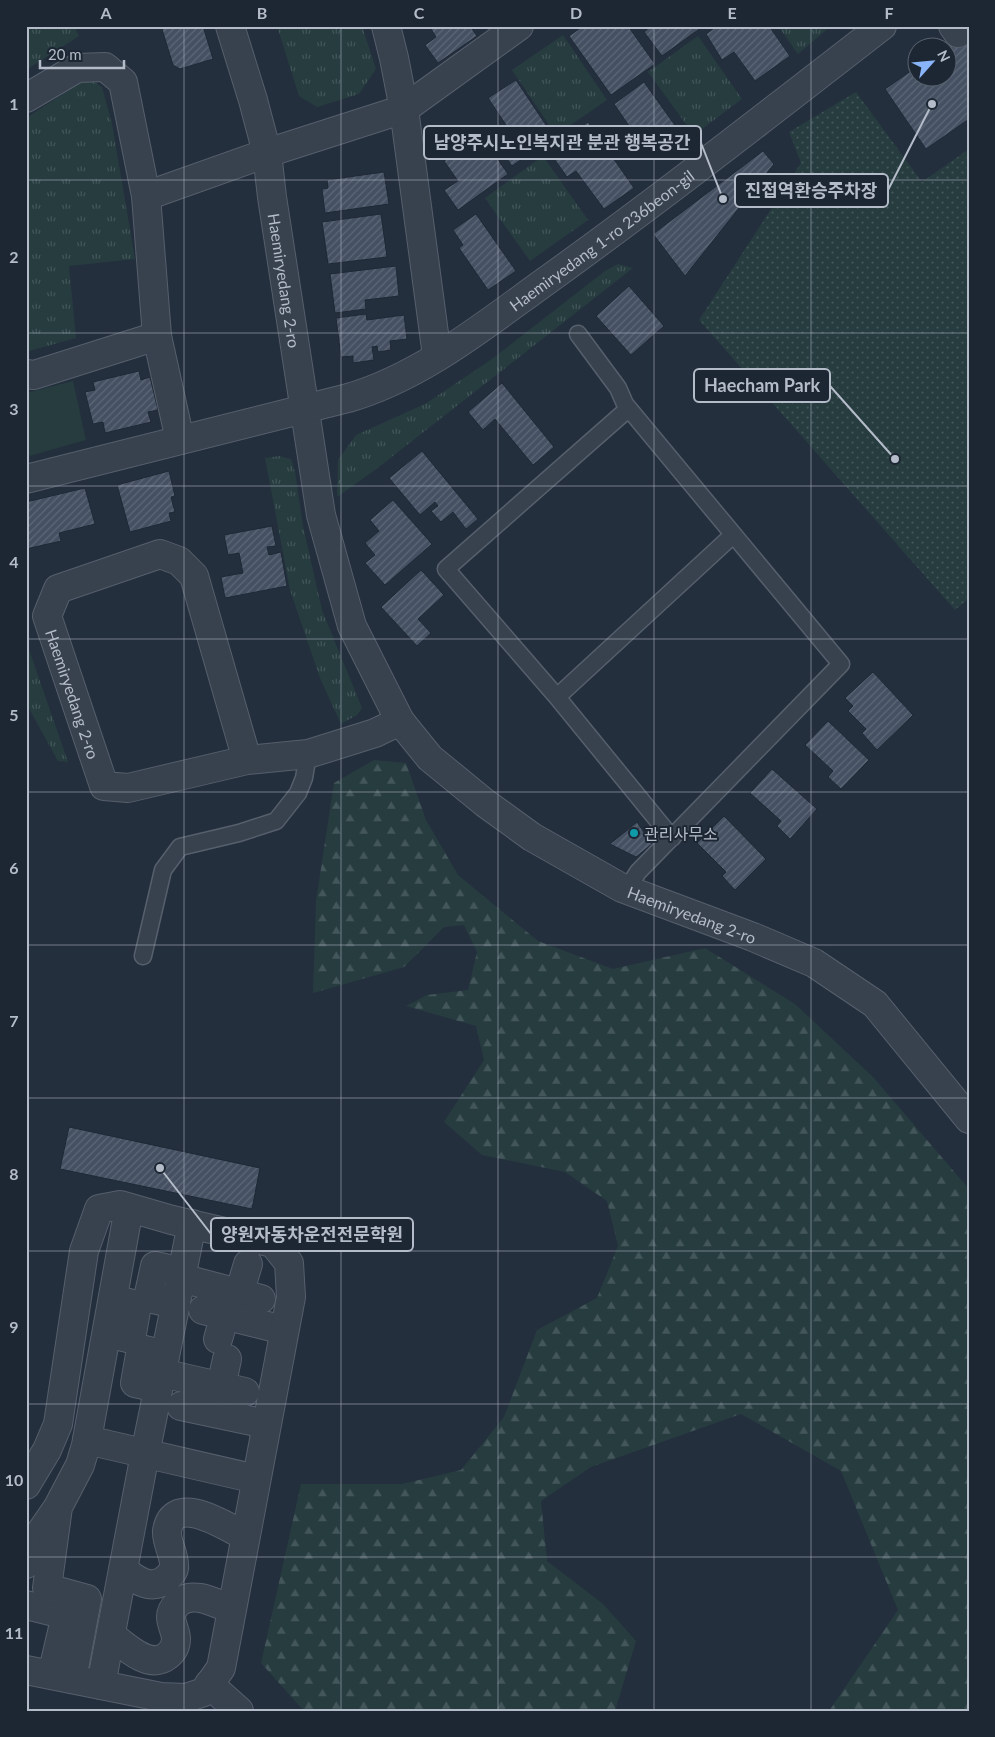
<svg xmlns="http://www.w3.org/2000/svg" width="995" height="1737" viewBox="0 0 995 1737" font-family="Lato,'Noto Sans KR',sans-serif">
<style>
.grass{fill:url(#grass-tufts)}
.forest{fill:url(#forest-firs)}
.park{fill:url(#park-dots)}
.garden{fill:#263c3f}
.building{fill:url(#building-hatch);stroke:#1f2835}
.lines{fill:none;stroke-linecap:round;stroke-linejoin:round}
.lane-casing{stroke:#565f6c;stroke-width:19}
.street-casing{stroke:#565f6c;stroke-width:30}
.lane{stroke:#38414e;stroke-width:16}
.street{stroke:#38414e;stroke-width:28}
.grid{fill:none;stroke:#b4bcc9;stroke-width:1;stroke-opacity:0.55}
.culture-dot{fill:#0f9aa8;stroke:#1d2633;stroke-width:2}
.labels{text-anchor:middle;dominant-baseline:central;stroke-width:4;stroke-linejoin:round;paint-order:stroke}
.street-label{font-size:16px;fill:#b4bcc9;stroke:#1d2633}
.poi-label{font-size:16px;fill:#b4bcc9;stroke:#1d2633;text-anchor:start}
.leader{fill:none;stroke:#b4bcc9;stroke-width:2}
.callout-dot{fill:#b4bcc9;stroke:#1d2633;stroke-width:2}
.callout{fill:#1d2633;stroke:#b4bcc9;stroke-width:2}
.callout-label{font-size:18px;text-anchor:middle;font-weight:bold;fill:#b4bcc9}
.neatline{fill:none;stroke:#b4bcc9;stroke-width:2}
.grid-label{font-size:16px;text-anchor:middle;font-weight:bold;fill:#b4bcc9}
</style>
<defs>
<pattern id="grass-tufts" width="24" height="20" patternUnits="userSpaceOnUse" patternTransform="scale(1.25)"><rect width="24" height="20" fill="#263c3f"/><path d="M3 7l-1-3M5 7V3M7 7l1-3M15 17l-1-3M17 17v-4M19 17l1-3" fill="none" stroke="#435659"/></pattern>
<pattern id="forest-firs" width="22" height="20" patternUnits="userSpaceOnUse" patternTransform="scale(1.25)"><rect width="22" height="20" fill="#263c3f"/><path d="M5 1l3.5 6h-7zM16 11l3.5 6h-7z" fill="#435659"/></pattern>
<pattern id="park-dots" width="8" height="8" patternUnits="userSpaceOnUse" patternTransform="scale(1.25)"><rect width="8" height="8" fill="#263c3f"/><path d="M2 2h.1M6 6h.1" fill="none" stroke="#435659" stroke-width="1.8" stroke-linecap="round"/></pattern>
<pattern id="building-hatch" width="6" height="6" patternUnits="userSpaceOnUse" patternTransform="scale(1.25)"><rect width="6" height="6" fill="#455162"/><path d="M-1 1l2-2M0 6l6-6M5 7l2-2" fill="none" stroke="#5d6877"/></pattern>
</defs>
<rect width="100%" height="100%" fill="#242f3e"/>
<path class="grass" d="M 26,26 L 74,26 L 79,36 L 26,70 Z
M 277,26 L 362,26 L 376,69 L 359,94 L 317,107 L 299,96 Z
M 778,26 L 831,26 L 798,54 Z
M 563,35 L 607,100 L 556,135 L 512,70 Z
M 698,36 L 742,99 L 694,135 L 648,72 Z
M 88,78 L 102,87 L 112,124 L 135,259 L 69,266 L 76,338 L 29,351 L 26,348 L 26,118 Z
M 543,156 L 588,220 L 530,261 L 485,198 Z
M 618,264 L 633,268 L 375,470 L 337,497 L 338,460 L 356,435 L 425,404 L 492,359 L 605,271 Z
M 279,456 L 291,459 L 295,472 L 303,526 L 322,610 L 362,708 L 357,715 L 341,724 L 320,678 L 290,590 L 265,458 Z
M 26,641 L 68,762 L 58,761 L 26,703 Z"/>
<path class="forest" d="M 374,760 L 406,763 L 426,820 L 458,875 L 538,941 L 613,969 L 705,948 L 795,1004 L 873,1077 L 969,1189 L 969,1711 L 829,1711 L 898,1610 L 841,1471 L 741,1414 L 591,1467 L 541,1501 L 547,1561 L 603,1604 L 636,1641 L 615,1711 L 304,1711 L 261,1663 L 301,1484 L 402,1484 L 461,1470 L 504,1417 L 537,1330 L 597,1298 L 618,1246 L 607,1201 L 565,1172 L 482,1155 L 444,1122 L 484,1060 L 476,1026 L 406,1006 L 427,995 L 468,990 L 477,952 L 464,925 L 444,927 L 404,967 L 313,993 L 316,901 L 334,783 Z"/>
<path class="park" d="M 856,92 L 922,182 L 969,149 L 969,598 L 955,610 L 699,320 L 801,163 L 789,132 Z"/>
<path class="garden" d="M 73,381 L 86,440 L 26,457 L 26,393 Z"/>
<path class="building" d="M 161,26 L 203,26 L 213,59 L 180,69 L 173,65 Z
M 429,26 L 470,26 L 477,36 L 438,63 L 425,45 L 436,37 Z
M 583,26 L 628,26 L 655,64 L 611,95 L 569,36 Z
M 651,26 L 702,26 L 702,27 L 662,56 L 644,32 Z
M 717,26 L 769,26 L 790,56 L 755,81 L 734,52 L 722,60 L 706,34 Z
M 969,31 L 969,119 L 926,149 L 885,89 L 918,66 L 918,78 L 948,78 L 948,48 L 945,48 Z
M 516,80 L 554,137 L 512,166 L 495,142 L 510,131 L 488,98 Z
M 644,82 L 687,142 L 668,156 L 657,140 L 645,149 L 614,104 Z
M 588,122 L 634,188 L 604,209 L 576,171 L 567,177 L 548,150 Z
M 480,134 L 508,174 L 458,210 L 444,190 L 458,181 L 444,161 L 472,141 L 471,140 Z
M 763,151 L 774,164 L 685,276 L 653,234 Z
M 384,172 L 389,204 L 325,213 L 322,189 L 328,188 L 327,180 Z
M 381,214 L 387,257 L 328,264 L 322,222 Z
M 476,214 L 516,271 L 488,290 L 459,248 L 463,245 L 453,230 Z
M 396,266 L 399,296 L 365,300 L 366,309 L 335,313 L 330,274 Z
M 629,286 L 664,326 L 631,355 L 596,316 Z
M 366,314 L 367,320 L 404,315 L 407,339 L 390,341 L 391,350 L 378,352 L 377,346 L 372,347 L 374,360 L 353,363 L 353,356 L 341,357 L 336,318 Z
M 139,371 L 141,380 L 150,377 L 158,410 L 148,412 L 151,422 L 105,433 L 103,422 L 93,424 L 85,392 L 95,390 L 93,382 Z
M 502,383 L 554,447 L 533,465 L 495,419 L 483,430 L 468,412 Z
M 422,451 L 478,519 L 466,529 L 453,512 L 441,522 L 431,511 L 438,506 L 435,502 L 420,515 L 389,478 Z
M 169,471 L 175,496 L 171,497 L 175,512 L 169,513 L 171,521 L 130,532 L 117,485 Z
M 85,488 L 95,524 L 59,533 L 61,541 L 26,549 L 26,502 Z
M 393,500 L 432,544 L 385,585 L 365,563 L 375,555 L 365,543 L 379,531 L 370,520 Z
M 272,526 L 276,546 L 267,547 L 269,555 L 281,552 L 287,586 L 225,598 L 221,577 L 243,573 L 239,553 L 228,555 L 224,535 Z
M 421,570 L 444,595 L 418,619 L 431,633 L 417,646 L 381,607 Z
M 873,672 L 913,715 L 877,750 L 862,733 L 866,729 L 848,711 L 853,706 L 845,698 Z
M 828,721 L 869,760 L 841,789 L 828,777 L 833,771 L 805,745 Z
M 772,769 L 817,809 L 790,839 L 777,826 L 781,821 L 750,793 Z
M 724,816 L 766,859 L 735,890 L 722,876 L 726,872 L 697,843 Z
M 637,822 L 652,844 L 636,857 L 610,844 Z
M 69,1127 L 260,1168 L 252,1209 L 60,1169 Z"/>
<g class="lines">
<g class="lane-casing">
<path id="lane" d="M 578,334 L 618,388 L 625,404 L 841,664 L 638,872 L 627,889
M 628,409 L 446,569 L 557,697 L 672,838
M 557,697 L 733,535
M 143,956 L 163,870 L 180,847 L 239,833 L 276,821 L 298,793 L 304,778 L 308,754"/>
</g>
<g class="street-casing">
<g id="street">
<path id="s1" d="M 230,26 L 253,100 L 267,153 L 272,197 L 321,515 L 352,626 L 400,721 L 430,758 L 485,803 L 532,837 L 622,888 L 753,937 L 814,963 L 875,1004 L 969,1119"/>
<path d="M 386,26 L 394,58 L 404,109 L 437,356"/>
<path d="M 953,26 L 958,33"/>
<path d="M 26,98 L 77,68 L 105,67 L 123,82 L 146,196 L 267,153 L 404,109 L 519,26"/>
<path d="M 146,196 L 157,336 L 180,440"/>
<path d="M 26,374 L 34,375 L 157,336"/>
<path id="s2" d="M 26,479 L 348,398 C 421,377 486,324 546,281 C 660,199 771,112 882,26"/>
<path id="s3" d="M 247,760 L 194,576 L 179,561 L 160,554 L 58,589 L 47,616 L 104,786 L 128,788 L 247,760 L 308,754 L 375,733 L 400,721"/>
<path d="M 181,1278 L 261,1299"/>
<path d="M 239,1294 L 248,1264"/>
<path d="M 176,1304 L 148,1298 L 155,1266 L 182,1272"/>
<path d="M 203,1310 L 284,1330"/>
<path d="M 107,1333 L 131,1339 L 137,1305 L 113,1299"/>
<path d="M 218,1339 L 225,1315"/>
<path d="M 162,1373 L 245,1392"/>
<path d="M 221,1387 L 227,1359"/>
<path d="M 158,1388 L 135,1383 L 141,1349 L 165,1355"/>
<path d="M 181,1406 L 266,1424"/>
<path d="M 87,1440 L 256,1479"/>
<path d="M 26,1485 L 47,1450 L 58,1424 L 84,1251 L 99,1209 L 120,1205 L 172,1220 L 273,1243 L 289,1263 L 291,1297 L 221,1668 L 204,1692 L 186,1698 L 161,1697 L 26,1670"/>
<path d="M 26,1564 L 29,1549 L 56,1510"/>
<path d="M 123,1570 C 136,1580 152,1592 167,1578 C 171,1574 175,1570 174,1565 C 174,1553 166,1542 167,1531 C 173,1491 227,1527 245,1536"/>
<path d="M 26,1605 L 66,1615 L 52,1675"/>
<path d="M 111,1635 C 125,1646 149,1670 167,1656 C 172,1652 176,1646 176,1639 C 176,1632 171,1624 171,1617 C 171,1612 174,1607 178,1603 C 193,1590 215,1603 231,1609"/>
<path d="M 72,1679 L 87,1599 L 47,1588 L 58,1507 L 80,1465 L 86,1445 L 129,1208"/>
<path d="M 209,1684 L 239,1711"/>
<path d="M 101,1685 L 145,1454 L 192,1224"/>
</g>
</g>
<use href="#lane" class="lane"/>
<use href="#street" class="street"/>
</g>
<path class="grid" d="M 184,26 L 184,1711M 341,26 L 341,1711M 498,26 L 498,1711M 654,26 L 654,1711M 811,26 L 811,1711M 26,180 L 969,180M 26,333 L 969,333M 26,486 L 969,486M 26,639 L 969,639M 26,792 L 969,792M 26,945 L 969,945M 26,1098 L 969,1098M 26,1251 L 969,1251M 26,1404 L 969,1404M 26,1557 L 969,1557"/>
<circle class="culture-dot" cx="634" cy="833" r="5"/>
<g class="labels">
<g class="street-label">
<text stroke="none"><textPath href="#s2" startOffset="632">Haemiryedang 1-ro 236beon-gil</textPath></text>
<text stroke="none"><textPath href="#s1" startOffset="261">Haemiryedang 2-ro</textPath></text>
<text stroke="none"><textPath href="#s3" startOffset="452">Haemiryedang 2-ro</textPath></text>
<text stroke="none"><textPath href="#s1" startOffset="1075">Haemiryedang 2-ro</textPath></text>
</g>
<g class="poi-label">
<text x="644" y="833">관리사무소</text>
</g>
</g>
<path class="leader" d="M723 199L701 143M932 104L888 190M895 459L830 386M160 1168L211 1234"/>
<g class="callout-dot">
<circle cx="723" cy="199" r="5"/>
<circle cx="932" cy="104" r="5"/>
<circle cx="895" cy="459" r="5"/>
<circle cx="160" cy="1168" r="5"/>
</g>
<g class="callout">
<rect x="424" y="126" width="277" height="33" rx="5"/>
<rect x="735" y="174" width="153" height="33" rx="5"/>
<rect x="694" y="369" width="136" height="33" rx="5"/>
<rect x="211" y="1218" width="202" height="33" rx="5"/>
</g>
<g class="callout-label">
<text x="562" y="149">남양주시노인복지관 분관 행복공간</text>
<text x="811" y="197">진접역환승주차장</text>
<text x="762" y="392">Haecham Park</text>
<text x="312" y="1241">양원자동차운전전문학원</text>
</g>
<rect width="995" height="1737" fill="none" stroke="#1d2633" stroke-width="55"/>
<g transform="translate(932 62) rotate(63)"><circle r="24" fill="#1d2633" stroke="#59626f"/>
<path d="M0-4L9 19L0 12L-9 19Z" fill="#8ab4f8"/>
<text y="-8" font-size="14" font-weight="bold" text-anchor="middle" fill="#b4bcc9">N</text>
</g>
<path d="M40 60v8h84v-8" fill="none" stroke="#b4bcc9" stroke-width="2.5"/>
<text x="48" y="60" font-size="15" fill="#b4bcc9" stroke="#1d2633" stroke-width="4" paint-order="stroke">20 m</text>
<rect x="28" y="28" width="940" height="1682" class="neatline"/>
<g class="grid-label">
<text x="106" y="19">A</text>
<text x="262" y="19">B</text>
<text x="419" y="19">C</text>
<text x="576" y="19">D</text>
<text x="732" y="19">E</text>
<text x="889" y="19">F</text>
<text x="14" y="110">1</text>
<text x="14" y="263">2</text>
<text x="14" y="415">3</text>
<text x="14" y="568">4</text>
<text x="14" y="721">5</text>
<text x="14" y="874">6</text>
<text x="14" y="1027">7</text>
<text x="14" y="1180">8</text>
<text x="14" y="1333">9</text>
<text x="14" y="1486">10</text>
<text x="14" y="1639">11</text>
</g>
</svg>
